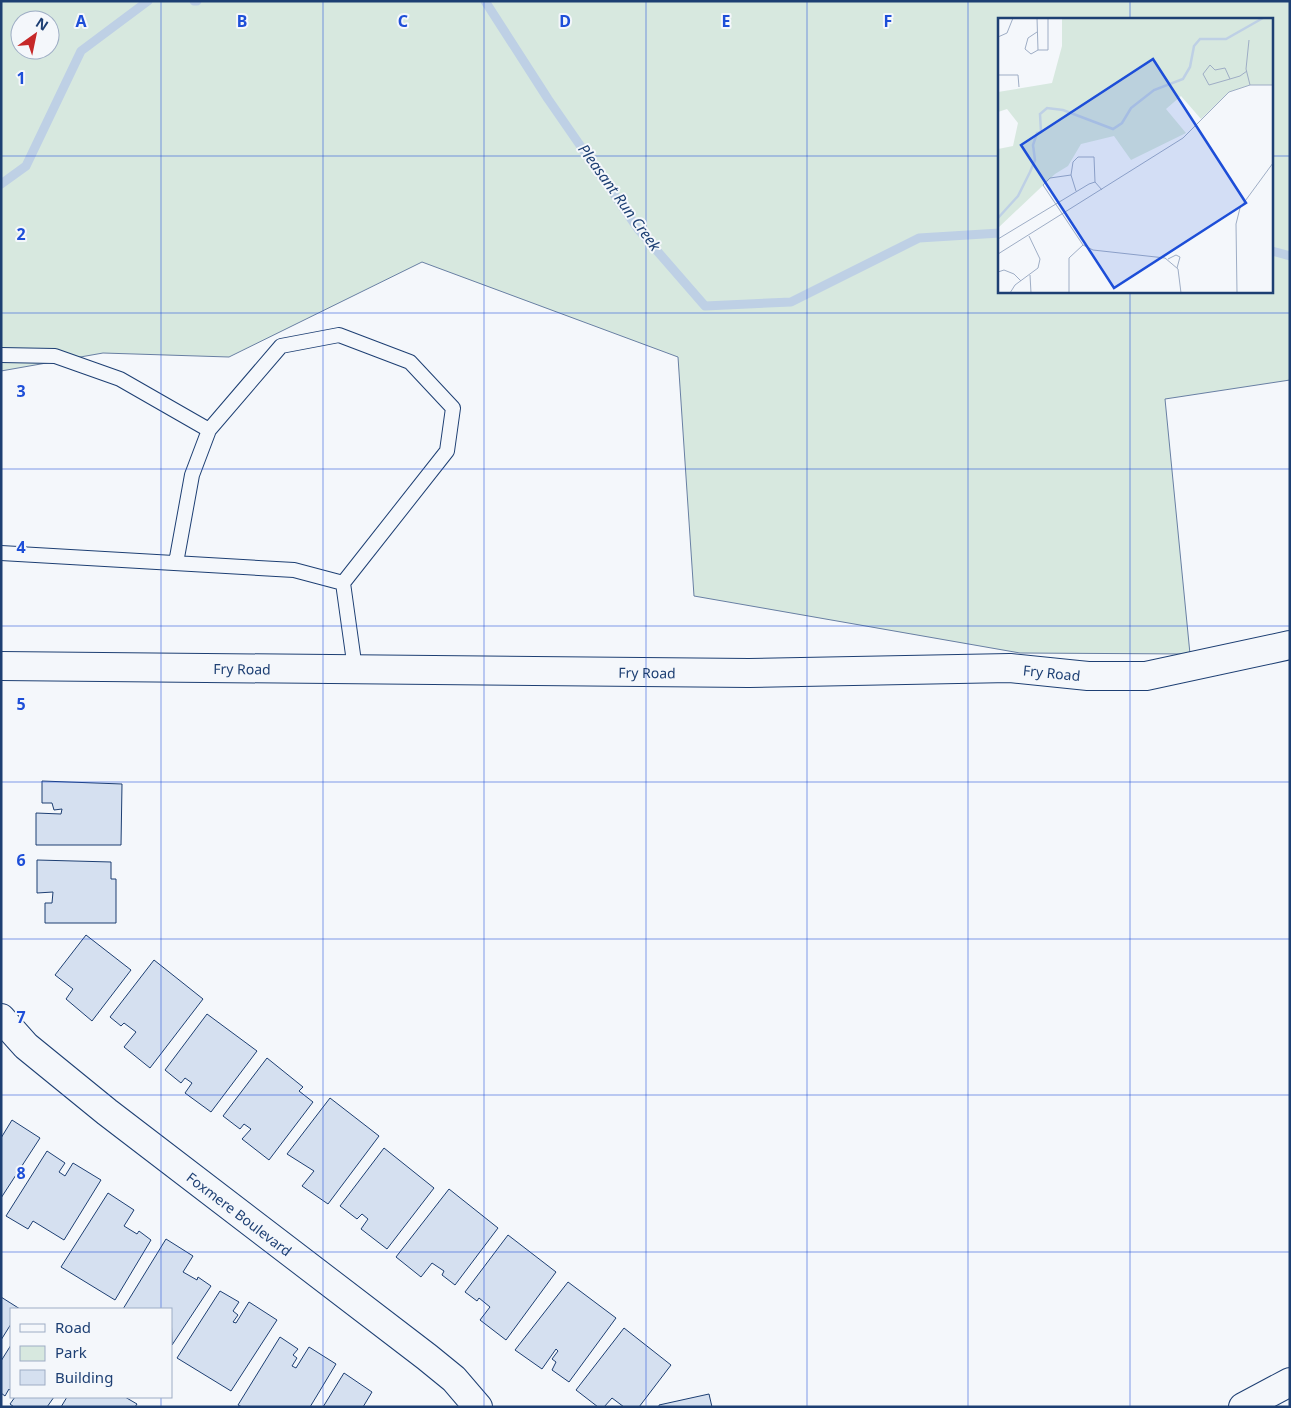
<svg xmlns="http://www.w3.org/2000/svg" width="1291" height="1408" viewBox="0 0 1291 1408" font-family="'Noto Sans',sans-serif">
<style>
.green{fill:#d7e8df;stroke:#687fa3;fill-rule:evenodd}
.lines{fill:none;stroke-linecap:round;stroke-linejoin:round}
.stream{stroke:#bed0e5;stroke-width:9}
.building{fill:#d5e0f0;stroke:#1d3f73}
.service-casing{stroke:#1d3f73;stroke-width:16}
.minor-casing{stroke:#1d3f73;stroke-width:30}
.tertiary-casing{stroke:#1d3f73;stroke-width:30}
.service{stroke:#f4f7fb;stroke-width:14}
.minor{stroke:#f4f7fb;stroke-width:28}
.tertiary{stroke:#f4f7fb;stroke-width:28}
.grid{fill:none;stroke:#1d4ed8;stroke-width:1;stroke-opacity:0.55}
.labels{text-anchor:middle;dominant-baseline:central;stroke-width:4;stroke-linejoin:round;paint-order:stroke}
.street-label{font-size:14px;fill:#1d3f73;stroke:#f4f7fb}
.water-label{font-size:15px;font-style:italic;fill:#1d3f73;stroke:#f4f7fb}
.inset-river{fill:none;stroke:#bed0e5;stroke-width:2.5}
.inset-road{fill:none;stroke:#9eadc5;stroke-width:1}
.view{fill:#1d4ed8;fill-opacity:0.15;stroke:#1d4ed8;stroke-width:2.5}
.inset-edge{fill:none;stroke:#1d3f73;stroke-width:2.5}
.grid-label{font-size:16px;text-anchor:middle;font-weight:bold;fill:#1d4ed8;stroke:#f4f7fb;stroke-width:4;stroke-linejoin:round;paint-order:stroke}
</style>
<rect width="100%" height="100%" fill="#f4f7fb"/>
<path class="green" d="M 1,1 L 1290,1 L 1290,380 L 1165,399 L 1190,654 L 1020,653 L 694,596 L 678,357 L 422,262 L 229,357 L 103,353 L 1,371 ZM 1000,19 L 1272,19 L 1272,291 L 1000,291 ZM 20,20 L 50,20 L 50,50 L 20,50 Z"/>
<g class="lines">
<path class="stream" d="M 194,1 L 197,1
M 485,1 L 548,99 L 638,229 L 705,306 L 791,302 L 919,238 L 1000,233
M 1,184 L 26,166 L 81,51 L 148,1
M 1272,251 L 1290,256"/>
</g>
<path class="building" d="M 42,781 L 122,784 L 121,845 L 36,845 L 36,813 L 61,814 L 62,809 L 54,810 L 52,803 L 42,803 Z
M 37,860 L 111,862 L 111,879 L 116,879 L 116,923 L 45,923 L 45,903 L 52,903 L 53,892 L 37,893 Z
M 86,935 L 131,970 L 92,1021 L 66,999 L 73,989 L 55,975 Z
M 154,960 L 203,999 L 150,1068 L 124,1047 L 136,1032 L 124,1023 L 121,1026 L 110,1017 Z
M 207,1014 L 257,1051 L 211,1112 L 185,1093 L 192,1083 L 185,1078 L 181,1083 L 165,1070 Z
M 267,1058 L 303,1087 L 299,1091 L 313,1102 L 269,1160 L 242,1139 L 251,1129 L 244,1124 L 240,1129 L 223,1116 Z
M 330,1098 L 379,1136 L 328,1204 L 302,1186 L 314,1171 L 287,1154 Z
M 12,1120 L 40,1138 L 1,1198 L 1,1138 Z
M 384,1148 L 434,1188 L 387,1249 L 361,1229 L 368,1219 L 362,1214 L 357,1219 L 340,1206 Z
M 47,1151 L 65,1163 L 59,1172 L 65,1176 L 73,1163 L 101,1180 L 64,1240 L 33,1221 L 28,1229 L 6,1216 Z
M 449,1189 L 498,1228 L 455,1285 L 442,1275 L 444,1271 L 432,1263 L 421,1277 L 396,1257 Z
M 108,1193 L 134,1210 L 124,1226 L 137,1234 L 139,1231 L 151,1240 L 115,1300 L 61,1267 Z
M 508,1235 L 556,1272 L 506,1340 L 480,1320 L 490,1307 L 479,1298 L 477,1301 L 465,1292 Z
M 166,1239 L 193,1256 L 183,1272 L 197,1280 L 198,1277 L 211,1286 L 172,1345 L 171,1309 L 123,1309 Z
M 568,1282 L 616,1318 L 569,1382 L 552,1370 L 556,1362 L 552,1359 L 558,1351 L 556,1349 L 542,1369 L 515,1350 Z
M 220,1291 L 239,1302 L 233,1311 L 238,1315 L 233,1322 L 236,1323 L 249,1302 L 277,1320 L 231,1391 L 177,1358 Z
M 1,1297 L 20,1309 L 11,1309 L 11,1324 L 1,1340 Z
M 624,1328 L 671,1365 L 639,1407 L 624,1407 L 612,1398 L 604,1407 L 598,1407 L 576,1390 Z
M 280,1337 L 298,1349 L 293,1355 L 297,1358 L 292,1366 L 296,1368 L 309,1347 L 336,1364 L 310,1407 L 242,1407 L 238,1405 Z
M 11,1345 L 11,1391 L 9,1389 L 5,1396 L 1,1393 L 1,1361 Z
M 344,1373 L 372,1392 L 363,1407 L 323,1407 Z
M 709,1394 L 712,1407 L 659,1407 L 659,1405 Z
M 15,1397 L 54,1397 L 47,1407 L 14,1407 L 10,1404 Z
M 67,1397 L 125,1397 L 137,1404 L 135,1407 L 61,1407 Z"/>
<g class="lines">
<g class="service-casing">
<path id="service" d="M 1,355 L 55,356 L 120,379 L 209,430
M 1,553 L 294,570 L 343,583 L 355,669
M 176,563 L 192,475 L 209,430 L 281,346 L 339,335 L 410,362 L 453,408 L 447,451 L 343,583"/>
</g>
<g class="minor-casing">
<g id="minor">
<path id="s1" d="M 1,1018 L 26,1046 L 107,1112 L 427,1357 L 454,1379 L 478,1407"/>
<path d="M 1243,1407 L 1290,1382"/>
</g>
</g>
<g class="tertiary-casing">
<g id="tertiary">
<path id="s2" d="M 1,666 L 749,673 L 1010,668 L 1088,676 L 1146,676 L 1290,645"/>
</g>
</g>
<use href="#service" class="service"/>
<use href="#minor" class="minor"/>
<use href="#tertiary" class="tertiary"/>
</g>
<path class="grid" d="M 161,1 L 161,1309M 323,1 L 323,1407M 484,1 L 484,1407M 646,1 L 646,1407M 807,1 L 807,1407M 968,1 L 968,1407M 1130,1 L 1130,19M 1,156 L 1000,156M 1272,156 L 1290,156M 1130,291 L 1130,1407M 1,313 L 1290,313M 1,469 L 1290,469M 1,626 L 1290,626M 1,782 L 1290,782M 1,939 L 1290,939M 1,1095 L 1290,1095M 1,1252 L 1290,1252M 161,1397 L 161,1407"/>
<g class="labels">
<g class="street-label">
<text stroke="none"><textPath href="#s2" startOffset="241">Fry Road</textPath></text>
<text stroke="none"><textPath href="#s2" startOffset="646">Fry Road</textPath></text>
<text stroke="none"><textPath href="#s2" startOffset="1051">Fry Road</textPath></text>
<text stroke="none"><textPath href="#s1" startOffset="309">Foxmere Boulevard</textPath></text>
</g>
<g class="water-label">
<text transform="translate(620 197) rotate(54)">Pleasant Run Creek</text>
</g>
</g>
<g transform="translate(998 18)">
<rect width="275" height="275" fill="#f4f7fb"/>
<path d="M 64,0 L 275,0 L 275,67 L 252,67 L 231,74 L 203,101 L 183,78 L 168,91 L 188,115 L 133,142 L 116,118 L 83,126 L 70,148 L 57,156 L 0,210 L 0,131 L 15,128 L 20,105 L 9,91 L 0,94 L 0,74 L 54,65 L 64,28 Z" fill="#d7e8df"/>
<path class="inset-river" d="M 0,200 L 20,178 L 32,154 L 37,142 L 35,127 L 39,115 L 43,114 L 42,96 L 49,90 L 65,92 L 115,111 L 124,105 L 133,90 L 156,72 L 185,61 L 192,49 L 196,28 L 202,21 L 228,21 L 265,0"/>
<path class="inset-road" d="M 39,0 L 40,32 L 50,32 L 50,0M 39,14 L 30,20 L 27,31 L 33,36 L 40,32M 0,19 L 9,15 L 15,0M 251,22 L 248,51 L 252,67M 0,57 L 20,57 L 21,69M 232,61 L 227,50 L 217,52 L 212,47 L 205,56 L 211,67 L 232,61 L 242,58 L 249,53M 73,157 L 52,160 L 45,167 L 85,227 L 95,232 L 167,240 L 180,251 L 183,275M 78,173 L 73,157 L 75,144 L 80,139 L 96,139 L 97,164M 0,221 L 91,166 L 97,164 L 104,172M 0,236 L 185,120 L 231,74 L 252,67 L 275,67M 170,241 L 178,237 L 182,239 L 179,250M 0,254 L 6,252 L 16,256 L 23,263M 32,257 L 33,275M 12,275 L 17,267 L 40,250 L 42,241 L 31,218M 71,275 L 71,240 L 85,227M 239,275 L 238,206 L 242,190 L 275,145"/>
<path class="view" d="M 155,41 L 248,185 L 116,270 L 23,127 Z"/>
<rect width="275" height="275" class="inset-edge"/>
</g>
<g class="grid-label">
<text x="81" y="27">A</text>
<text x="242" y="27">B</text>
<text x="403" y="27">C</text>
<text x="565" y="27">D</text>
<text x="726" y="27">E</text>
<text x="888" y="27">F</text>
<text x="21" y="84">1</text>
<text x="21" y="240">2</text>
<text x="21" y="397">3</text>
<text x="21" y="553">4</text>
<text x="21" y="710">5</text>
<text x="21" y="866">6</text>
<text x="21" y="1023">7</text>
<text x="21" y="1179">8</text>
</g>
<rect width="1291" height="1408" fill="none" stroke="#1d3f73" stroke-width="5"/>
<rect x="10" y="1308" width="162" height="90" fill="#f4f7fb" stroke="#9eadc5"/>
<rect x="20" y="1324" width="25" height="8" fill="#f4f7fb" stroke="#9eadc5"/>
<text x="55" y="1333" font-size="15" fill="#1d3f73">Road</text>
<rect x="20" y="1346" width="25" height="15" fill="#d7e8df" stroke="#9eadc5"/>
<text x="55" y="1358" font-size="15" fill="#1d3f73">Park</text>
<rect x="20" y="1370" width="25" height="15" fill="#d5e0f0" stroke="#9eadc5"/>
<text x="55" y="1383" font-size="15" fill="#1d3f73">Building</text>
<g transform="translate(35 35) rotate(33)"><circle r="24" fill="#f4f7fb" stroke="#9eadc5"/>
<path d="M0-4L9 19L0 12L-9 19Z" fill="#c62828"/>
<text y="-8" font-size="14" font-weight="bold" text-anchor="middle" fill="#1d3f73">N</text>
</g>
</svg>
